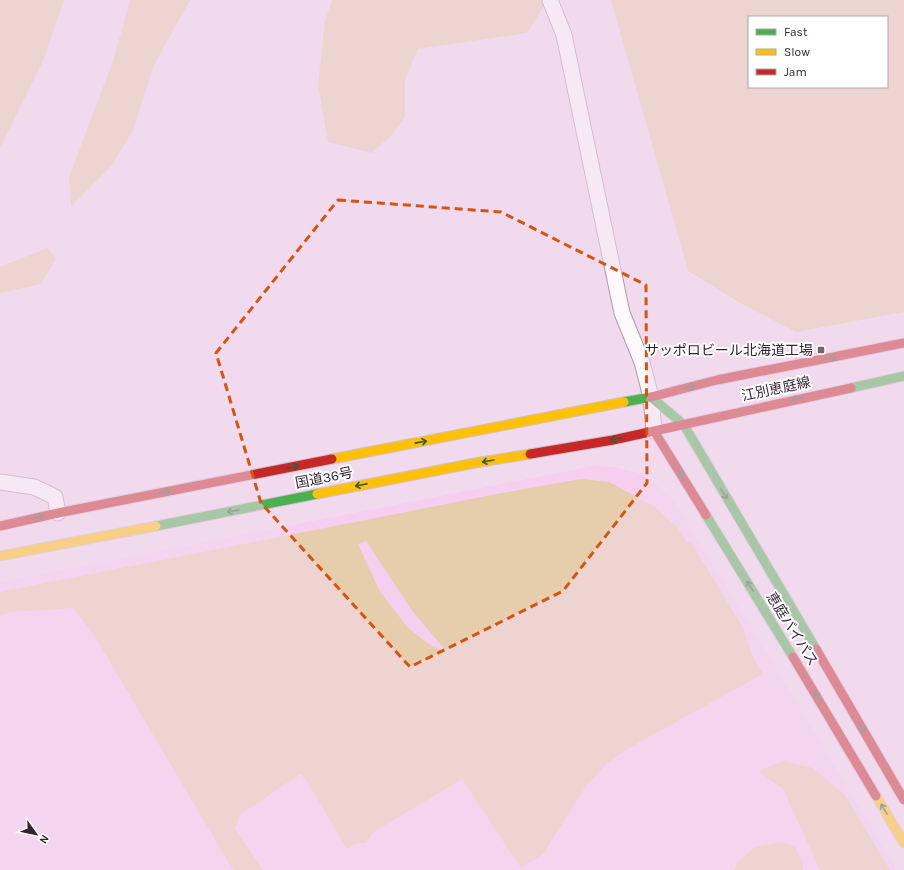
<svg xmlns="http://www.w3.org/2000/svg" width="904" height="870" viewBox="0 0 904 870" font-family="Karla,'Noto Sans JP',sans-serif">
<style>
.built{fill:#f6ceef}
.green{fill:#e6cdab;fill-rule:evenodd}
.lines{fill:none;stroke-linecap:round;stroke-linejoin:round}
.street-casing{stroke:#ad9baa;stroke-width:17}
.fast-casing{stroke:#cdc1cb;stroke-width:11}
.slow-casing{stroke:#cdc1cb;stroke-width:11}
.jam-casing{stroke:#cdc1cb;stroke-width:11}
.street{stroke:#fdf9fc;stroke-width:15}
.fast{stroke:#4caf50;stroke-width:9}
.slow{stroke:#ffc107;stroke-width:9}
.jam{stroke:#c62828;stroke-width:9}
.oneway{stroke:#3d5a3d}
.marked{fill:none;stroke:#d65410;stroke-width:3;stroke-dasharray:8 5;stroke-linejoin:round}
.poi-dot{fill:#766272;stroke:#fff;stroke-width:1.5}
.labels{text-anchor:middle;dominant-baseline:central;stroke-width:4;stroke-linejoin:round;paint-order:stroke}
.poi-label{font-size:14px;fill:#332230;stroke:#fff;text-anchor:end}
.street-label{font-size:14px;fill:#332230;stroke:#fff}
</style>
<rect width="100%" height="100%" fill="#f2daee"/>
<path class="built" d="M 594,466 L 613,467 L 639,473 L 656,484 L 675,502 L 798,704 L 897,870 L 0,870 L 0,582 Z"/>
<path class="green" d="M 0,0 L 64,0 L 44,59 L 0,148 Z
M 130,0 L 190,0 L 154,65 L 133,130 L 112,165 L 71,207 L 69,177 L 113,61 Z
M 332,0 L 548,0 L 527,33 L 418,49 L 405,80 L 405,117 L 391,136 L 372,153 L 328,142 L 318,84 L 325,21 Z
M 611,0 L 904,0 L 904,312 L 796,332 L 742,304 L 688,271 ZM 749,17 L 887,17 L 887,87 L 749,87 Z
M 47,248 L 56,259 L 41,284 L 0,293 L 0,267 Z
M 581,479 L 609,482 L 655,507 L 678,528 L 686,541 L 692,544 L 742,626 L 751,651 L 751,653 L 763,674 L 634,745 L 607,763 L 586,786 L 543,854 L 521,868 L 462,779 L 374,832 L 366,843 L 357,843 L 347,849 L 306,780 L 300,774 L 240,815 L 235,829 L 263,870 L 233,870 L 94,635 L 73,608 L 11,612 L 0,615 L 0,592 L 497,494 ZM 366,541 L 413,612 L 448,653 L 430,645 L 408,628 L 379,590 L 358,544 Z
M 783,761 L 813,768 L 845,795 L 890,870 L 820,870 L 783,789 L 758,771 Z
M 781,842 L 795,846 L 803,863 L 803,870 L 734,870 L 737,862 L 755,847 Z"/>
<g class="lines">
<g class="street-casing">
<path id="street" d="M 550,0 L 564,35 L 622,313 L 642,362 L 651,397 L 654,431
M 0,482 L 34,487 L 55,497 L 58,513"/>
</g>
<g class="fast-casing">
<path id="fast" d="M 851,388 L 904,376
M 624,402 L 651,397 L 684,425 L 816,649
M 706,515 L 793,657
M 156,526 L 317,494"/>
</g>
<g class="slow-casing">
<path id="slow" d="M 332,459 L 624,402
M 317,494 L 475,463 L 530,454
M 0,556 L 156,526
M 876,796 L 904,843"/>
</g>
<g class="jam-casing">
<path id="jam" d="M 651,397 L 717,380 L 904,343
M 654,431 L 851,388
M 530,454 L 613,440 L 654,431 L 706,515
M 0,526 L 58,513 L 332,459
M 816,649 L 904,800
M 793,657 L 876,796"/>
</g>
<use href="#street" class="street"/>
<use href="#fast" class="fast"/>
<use href="#slow" class="slow"/>
<use href="#jam" class="jam"/>
</g>
<defs><path id="oneway-shaft" d="M-6 0H5M1.5-3L5.5 0L1.5 3" fill="none" stroke-width="1.6" stroke-linecap="round" stroke-linejoin="round"/></defs>
<g class="oneway">
<use href="#oneway-shaft" transform="translate(830 358) rotate(-11)"/>
<use href="#oneway-shaft" transform="translate(689 387) rotate(-14)"/>
<use href="#oneway-shaft" transform="translate(797 399) rotate(168)"/>
<use href="#oneway-shaft" transform="translate(616 439) rotate(169)"/>
<use href="#oneway-shaft" transform="translate(421 442) rotate(-11)"/>
<use href="#oneway-shaft" transform="translate(488 461) rotate(170)"/>
<use href="#oneway-shaft" transform="translate(293 467) rotate(-11)"/>
<use href="#oneway-shaft" transform="translate(682 476) rotate(-122)"/>
<use href="#oneway-shaft" transform="translate(361 485) rotate(169)"/>
<use href="#oneway-shaft" transform="translate(165 492) rotate(-11)"/>
<use href="#oneway-shaft" transform="translate(724 494) rotate(60)"/>
<use href="#oneway-shaft" transform="translate(233 511) rotate(169)"/>
<use href="#oneway-shaft" transform="translate(38 517) rotate(-13)"/>
<use href="#oneway-shaft" transform="translate(750 586) rotate(-122)"/>
<use href="#oneway-shaft" transform="translate(818 697) rotate(-121)"/>
<use href="#oneway-shaft" transform="translate(861 727) rotate(59)"/>
<use href="#oneway-shaft" transform="translate(884 809) rotate(-121)"/>
</g>
<path d="M0 0H904V870H0ZM 338,200 L 501,212 L 646,285 L 647,483 L 563,591 L 410,667 L 261,503 L 216,353 Z" fill="#f2daee" fill-opacity=".55" fill-rule="evenodd"/>
<path class="marked" d="M 338,200 L 501,212 L 646,285 L 647,483 L 563,591 L 410,667 L 261,503 L 216,353 Z"/>
<rect class="poi-dot" x="817" y="346" width="8" height="8" rx="2"/>
<g class="labels">
<g class="poi-label">
<text x="813" y="350">サッポロビール北海道工場</text>
</g>
<g class="street-label">
<text transform="translate(776 389) rotate(-12)">江別恵庭線</text>
<text transform="translate(324 478) rotate(-11)">国道36号</text>
<text transform="translate(792 629) rotate(58)">恵庭バイパス</text>
</g>
</g>
<rect x="748" y="16" width="140" height="72" fill="#ffffff" stroke="#ada7ac"/>
<rect x="756" y="29" width="20" height="6" fill="#4caf50" stroke="#ada7ac"/>
<text x="784" y="36" font-size="12" fill="#332230">Fast</text>
<rect x="756" y="49" width="20" height="6" fill="#ffc107" stroke="#ada7ac"/>
<text x="784" y="56" font-size="12" fill="#332230">Slow</text>
<rect x="756" y="69" width="20" height="6" fill="#c62828" stroke="#ada7ac"/>
<text x="784" y="76" font-size="12" fill="#332230">Jam</text>
<g transform="translate(36 834) rotate(123)" stroke="#ffffff" stroke-width="3" paint-order="stroke">
<path d="M0-3L7 15L0 10L-7 15Z" fill="#332230"/>
<text y="-6" font-size="11" font-weight="bold" text-anchor="middle" fill="#332230">N</text>
</g>
</svg>
